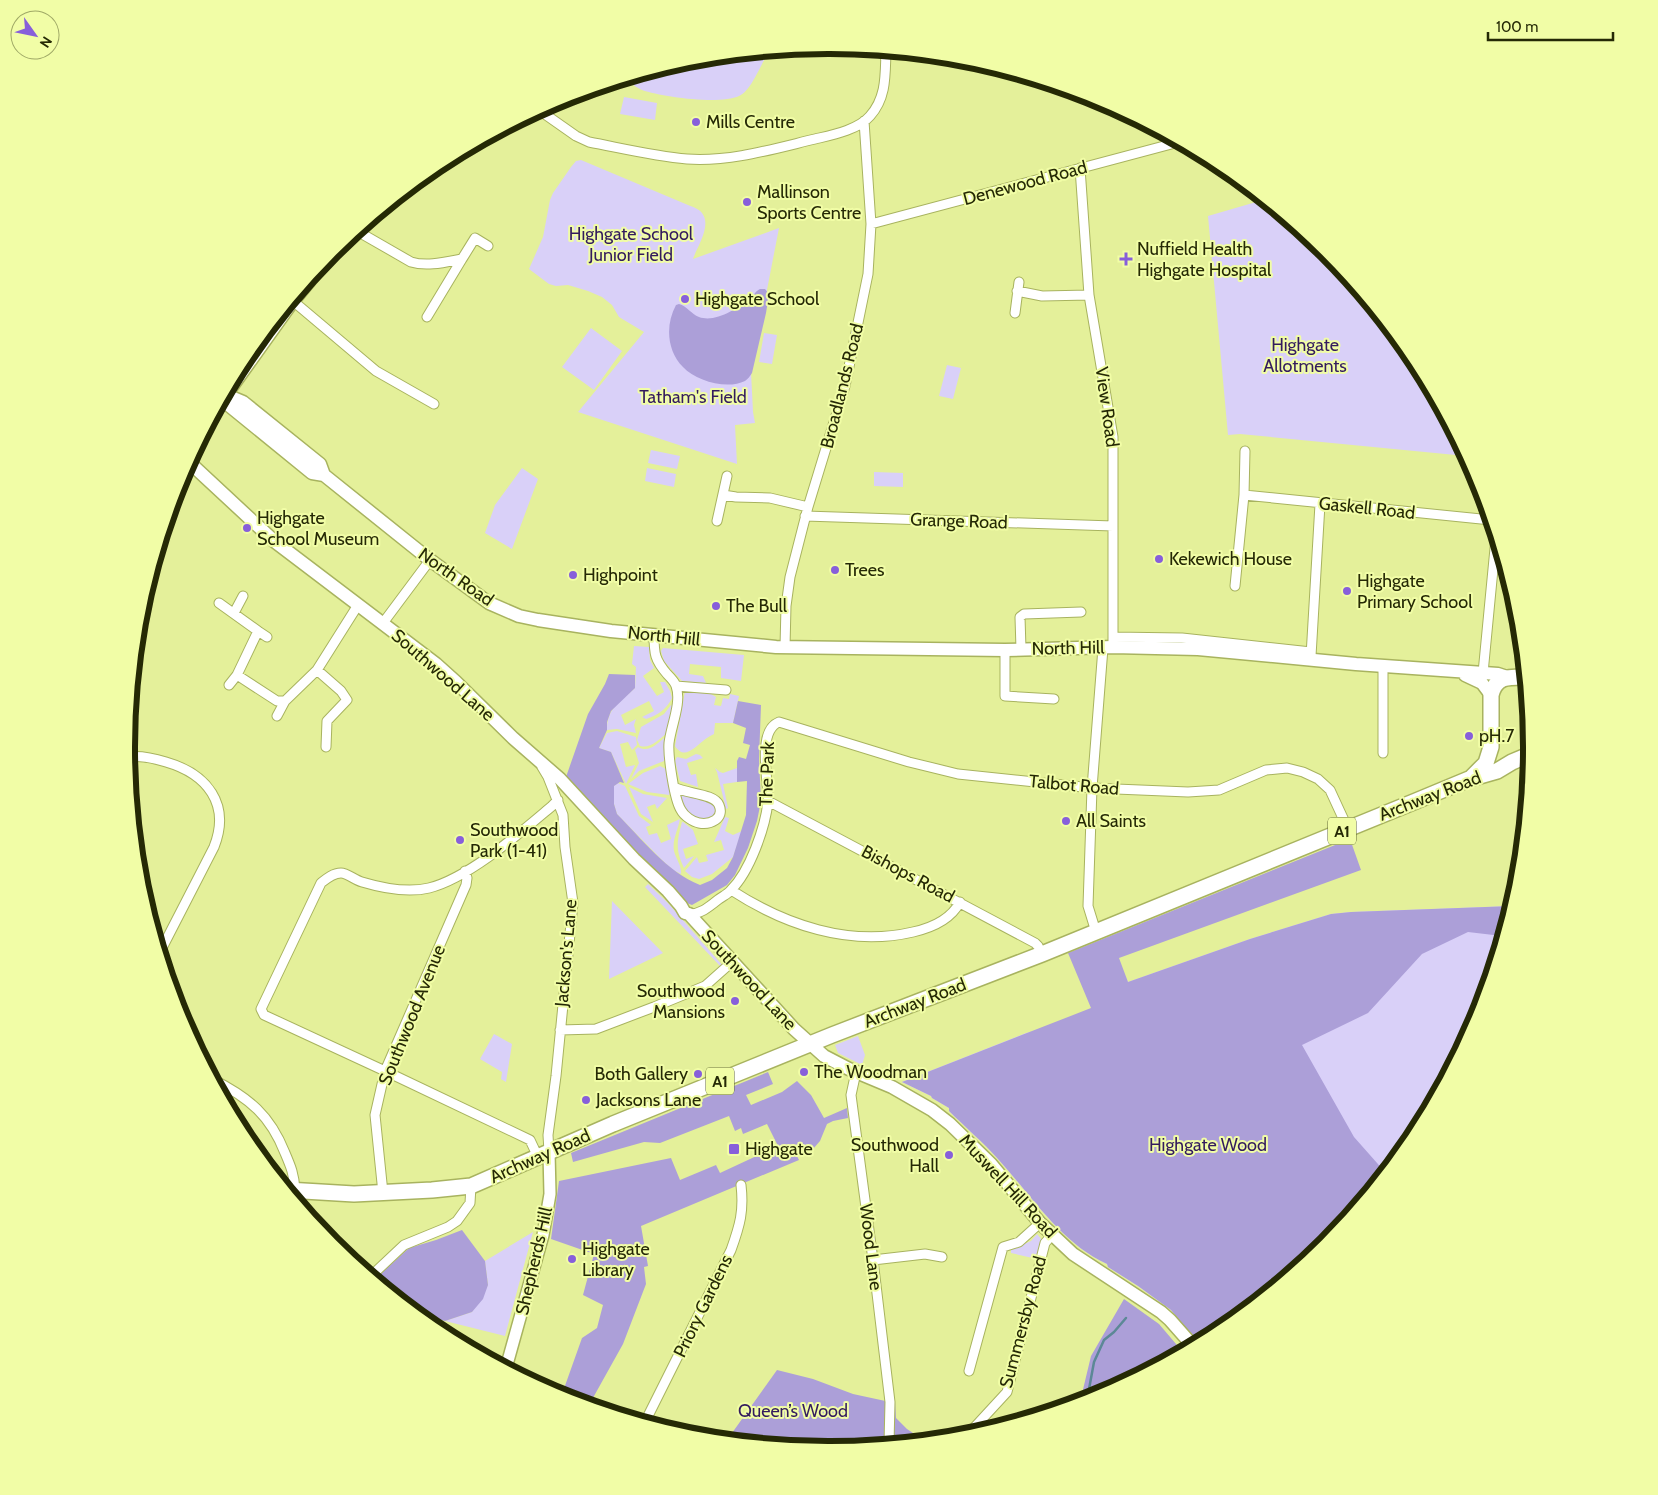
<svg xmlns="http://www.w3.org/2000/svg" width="1658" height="1495" viewBox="0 0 1658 1495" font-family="Cabin,sans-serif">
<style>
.green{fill:#d9d0f8}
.forest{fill:#ac9fd8}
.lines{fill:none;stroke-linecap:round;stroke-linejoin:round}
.stream{stroke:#5c8896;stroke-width:2.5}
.minor-casing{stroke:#a8b35f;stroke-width:11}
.tertiary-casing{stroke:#a8b35f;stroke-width:14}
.secondary-casing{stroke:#a8b35f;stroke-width:15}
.trunk-casing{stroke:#a8b35f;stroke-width:18}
.minor{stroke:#fff;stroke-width:9}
.tertiary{stroke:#fff;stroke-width:11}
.secondary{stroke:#fff;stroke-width:12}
.trunk{stroke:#fff;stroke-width:15}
.poi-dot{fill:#875fda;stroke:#f1fda6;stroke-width:2}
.labels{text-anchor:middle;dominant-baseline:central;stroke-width:4;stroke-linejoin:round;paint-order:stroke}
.shield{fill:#f1fda6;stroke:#626935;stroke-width:1}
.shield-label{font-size:16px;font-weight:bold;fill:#252905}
.poi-label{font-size:18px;fill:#252905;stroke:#f1fda6;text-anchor:start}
.street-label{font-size:18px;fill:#252905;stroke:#f1fda6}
.park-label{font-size:18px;fill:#331b5e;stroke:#f1fda6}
.rim{fill:none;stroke:#252905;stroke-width:6}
</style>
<rect width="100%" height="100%" fill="#e4f09a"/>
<path class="green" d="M 762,52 L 767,55 C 760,66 751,91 739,96 C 720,105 662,97 642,90 C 635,87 631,83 626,78 L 692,58 Z
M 624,97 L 657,103 L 655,120 L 620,114 Z
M 581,160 L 688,205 C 693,207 699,209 702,213 C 712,226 697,247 693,259 L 779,228 L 751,372 L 753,412 L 755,423 L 735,425 L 737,464 L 578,412 L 644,332 L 619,317 L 612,305 L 602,297 L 588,291 L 568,285 L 556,286 L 549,284 L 529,269 L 543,237 L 550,200 L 553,193 L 571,167 L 576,161 Z
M 1263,200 L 1326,251 L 1413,357 L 1466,456 L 1240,434 L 1228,435 L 1208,216 Z
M 591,328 L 622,351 L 594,390 L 562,367 Z
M 764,333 L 777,335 L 772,364 L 759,362 Z
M 947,365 L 961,368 L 953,399 L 939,396 Z
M 651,450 L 680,456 L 677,469 L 648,463 Z
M 522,468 L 538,479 L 512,549 L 485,533 L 495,505 Z
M 647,468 L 676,474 L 674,487 L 645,481 Z
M 874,472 L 903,473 L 903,487 L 874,486 Z
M 634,646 L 649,647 L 650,660 L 654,668 L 643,676 L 657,696 L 664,692 L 660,682 L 665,682 L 670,691 L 672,698 C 666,710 658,715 646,719 L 642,717 L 654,711 L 649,701 L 621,715 L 625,725 L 636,719 L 634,725 L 636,733 L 617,729 L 607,730 C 607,708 620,702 635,688 L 636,667 L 632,664 Z
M 663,648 L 744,655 L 741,681 L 721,678 L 721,667 L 690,664 L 689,674 L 703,676 L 706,683 L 682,681 L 664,661 L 661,651 Z
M 685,691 L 711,694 L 716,697 L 714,705 L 721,706 L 723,698 L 729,699 L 730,694 L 739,696 L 733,723 L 715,723 L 714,734 C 710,736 706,738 703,741 C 694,748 684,760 675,746 Z
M 671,705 L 673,706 L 666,734 C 658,740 650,749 640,746 L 637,740 L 641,727 L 664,714 Z
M 617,731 L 636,737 L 637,745 L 632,750 L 628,742 L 620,744 L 626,767 L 635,765 L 626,784 L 611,752 L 599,748 L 607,733 Z
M 664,738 L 664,761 L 639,771 L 631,779 L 639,763 L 635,750 L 638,747 C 648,753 656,745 664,738 Z
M 696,754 L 700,755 L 703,758 L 687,763 L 691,775 L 696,774 L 698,787 L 680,781 L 675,761 L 677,757 L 686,759 Z
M 660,766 L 666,769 L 670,793 L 669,795 L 647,792 L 628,784 L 643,773 Z
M 715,768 L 720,772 L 723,773 L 737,768 L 737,782 L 723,784 L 728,808 L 726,809 L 717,772 Z
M 618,783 L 625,786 L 639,816 L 651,825 L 646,827 L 649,835 L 657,833 L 661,843 L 671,839 L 667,825 L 680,819 C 678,830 672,840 674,851 C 676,859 682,866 681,874 L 673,870 L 661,859 L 617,814 L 614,804 L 614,786 Z
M 629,787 L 643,794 L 667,798 L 657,809 L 655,804 L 647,807 L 653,822 L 641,814 Z
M 682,794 L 701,797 L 715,805 L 717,814 L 706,821 C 689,816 684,813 678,795 Z
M 725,817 L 729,818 L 725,831 L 733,835 L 742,831 L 733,857 L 712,874 L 699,879 L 692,877 L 685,871 L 697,857 L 699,863 L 708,861 L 706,855 L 724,850 L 721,840 L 714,842 Z
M 683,822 L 693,830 L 698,844 L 683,849 L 686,859 L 694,856 L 684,868 C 675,849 677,841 682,822 Z
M 648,884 L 668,903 L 723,966 L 721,967 L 645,887 Z
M 612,901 L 663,953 L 609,979 Z
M 1512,906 L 1478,1017 L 1413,1138 L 1326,1244 L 1219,1332 L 1198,1343 L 1171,1310 L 1138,1286 L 1108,1267 L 1107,1264 C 1061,1243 1032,1196 998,1159 C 983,1142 965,1127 949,1111 L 949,1108 L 932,1098 L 931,1096 L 902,1082 L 1026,1033 L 1092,1018 L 1098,941 L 1108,937 L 1128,982 L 1250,939 L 1331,914 L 1351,912 Z
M 494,1034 L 512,1044 L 506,1082 L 501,1079 L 502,1072 L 480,1059 Z
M 858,1036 L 865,1055 L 862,1065 L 838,1053 L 835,1045 Z
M 533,1232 L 505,1336 L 445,1321 L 472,1312 L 488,1285 L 485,1261 Z
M 1037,1234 L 1042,1240 L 1037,1259 L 1011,1253 L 1011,1250 L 1031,1241 Z"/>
<path class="forest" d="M 760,289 L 765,289 L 769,294 L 766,313 L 752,373 C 750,376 748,379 745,381 C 727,390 696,381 683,367 C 667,351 665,325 676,305 L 679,304 C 687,306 691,314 699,317 C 715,323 737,309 749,299 C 754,296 755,291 760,289 Z
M 609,674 L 635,675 L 635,688 L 611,711 L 607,722 L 607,730 L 599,748 L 611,752 L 624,783 L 620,782 L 614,786 L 614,804 L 617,814 C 642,839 667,872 700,885 L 712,880 L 727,868 L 733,857 L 746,815 L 747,781 L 737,782 L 737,761 L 739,757 L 746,759 L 750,745 L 743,743 L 746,728 L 733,723 L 738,701 L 761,705 L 759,759 L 761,801 L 757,821 L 748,848 L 735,875 L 727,885 L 692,905 L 684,902 L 679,898 L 566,777 L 588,714 L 605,684 Z
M 1350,839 L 1361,870 L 1119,958 L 1128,982 L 1250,939 L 1331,914 L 1351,912 L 1512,906 L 1502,936 L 1468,932 L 1422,954 L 1368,1013 L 1302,1045 L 1354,1137 L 1385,1172 L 1326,1244 L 1219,1332 L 1198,1343 L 1171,1310 L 1138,1286 L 1108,1267 L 1107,1264 C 1061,1243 1032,1196 998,1159 C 983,1142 965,1127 949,1111 L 949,1108 L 932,1098 L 931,1096 L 902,1082 L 1091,1008 L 1068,953 Z
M 768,1072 L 773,1084 L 746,1095 L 751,1105 L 782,1092 L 797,1081 L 811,1095 L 824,1118 L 847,1108 L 848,1118 L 833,1121 L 827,1124 L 820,1141 L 813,1149 L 797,1156 L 799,1160 L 641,1226 L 648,1266 L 644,1267 L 646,1284 L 623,1344 L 589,1405 L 561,1397 L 582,1338 L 597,1328 L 603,1305 L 583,1295 L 594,1254 L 551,1239 L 559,1181 L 671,1158 L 680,1180 L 716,1165 L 720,1173 L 778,1146 L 767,1124 L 743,1134 L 741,1128 L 735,1131 L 729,1116 L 660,1143 L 644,1142 L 573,1162 L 571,1153 Z
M 462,1230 L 485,1261 L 488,1285 L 483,1299 L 472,1312 L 445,1321 L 417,1314 L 375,1279 L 409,1248 L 436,1240 Z
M 1124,1299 L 1159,1324 L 1182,1351 L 1098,1397 L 1080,1402 L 1091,1356 Z
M 777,1370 L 813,1379 L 853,1394 L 890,1402 L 895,1401 L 896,1418 L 907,1429 L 925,1441 L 829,1450 L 727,1440 Z"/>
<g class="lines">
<path class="stream" d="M 1087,1400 L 1094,1362 L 1104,1340 L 1114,1332 L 1126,1318"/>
<g class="minor-casing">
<path id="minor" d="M 539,110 L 576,136 L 589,142 C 621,148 654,156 687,159 C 730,162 773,149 815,139 C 832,135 858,130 870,116 C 887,97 885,74 886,51
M 1080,168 L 1089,295 L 1113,437 L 1113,647
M 871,224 L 1179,142
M 357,231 L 411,262 C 427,267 446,262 462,259 L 475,238 L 488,246
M 1017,291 L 1042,296 L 1089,295
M 293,301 L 376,371 L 434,404
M 1015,313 L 1019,282
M 427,317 L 462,259
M 723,495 L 736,497 L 770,498 L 808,507
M 1244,495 L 1491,520
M 805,516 L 1113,526
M 717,521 L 727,476
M 1235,586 L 1244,495 L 1245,451
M 219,603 L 258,631 L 237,675 L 277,701 L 285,701 L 317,670 L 358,605
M 234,613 L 243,596
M 383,623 L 430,560
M 258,631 L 267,637
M 654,635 C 654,654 655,660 667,674 C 670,677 675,682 676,686 C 682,702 671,726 669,743 C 668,756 674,799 681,810 C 684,816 693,822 699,823 C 710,825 725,819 719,805 C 714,793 686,794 674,787
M 1113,637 L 1182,638 L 1311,652
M 785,647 L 786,606 L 790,577 L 808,507 L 845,386 L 868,274 L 871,224 L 864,121
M 1021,649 L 1020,617 L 1024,614 L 1081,612
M 1005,650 L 1005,696 L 1054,699
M 1311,656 L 1320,504
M 1383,666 L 1383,753
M 317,670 L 341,691 L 347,700 L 327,721 L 326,747
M 1483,673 L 1496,538
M 229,685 L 237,675
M 676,686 L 726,690
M 277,716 L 285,701
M 128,757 C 140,755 153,758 166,762 C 207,774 231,804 214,847 L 160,952
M 542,767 L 548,777 L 563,815 L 565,847 L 573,903 L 556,1076 L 548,1135 L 549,1152
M 768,801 L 1035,943 L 1038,946 L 1042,954
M 731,890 C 785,925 849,947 913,932 C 931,928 951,919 960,902
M 689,914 C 701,914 709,907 719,899 C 723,896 728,894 731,890 C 750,871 765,828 768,802 C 769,782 756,731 779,722 L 909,762 L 958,774 L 1092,788 L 1188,792 L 1219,790 L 1266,770 L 1287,768 L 1303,772 L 1318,779 L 1330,790 L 1348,829
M 1096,932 L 1088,906 L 1092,788 L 1103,648
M 560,1030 L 596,1029 L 654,1007 L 705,986 L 732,962
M 856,1072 L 851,1095 L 873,1260 L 890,1402 L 889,1444
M 214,1080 C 249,1098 270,1115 285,1153 C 291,1167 294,1174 295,1190
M 538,1157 L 530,1140 L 385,1071 L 264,1015 L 261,1009 L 321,883 C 326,879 333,873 341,873 C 347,873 355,880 362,882 C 382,888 408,893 429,888 C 469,878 521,832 552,806 L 558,800
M 383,1193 L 375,1115 L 385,1071 L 466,885 L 467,878 L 465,871
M 873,1260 L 925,1254 L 942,1257
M 371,1276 L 404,1245 L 448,1227 L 457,1221 L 470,1203 L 471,1186
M 969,1371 L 1003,1247 L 1019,1242 L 1040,1223
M 645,1422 L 731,1250 C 740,1225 744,1211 741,1185
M 972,1430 L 1007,1392 L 1045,1243 L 1052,1235"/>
</g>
<g class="tertiary-casing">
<path id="tertiary" d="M 506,1368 L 543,1235 L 550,1194 L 549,1152"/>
</g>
<g class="secondary-casing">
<path id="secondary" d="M 228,392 L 293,301 L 339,245
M 231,397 L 243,402 L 320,464 L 324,475
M 226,403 L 312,473 L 324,475 L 430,560 L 489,603 L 519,616 L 538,620 L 611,631 L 776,647 L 1005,650 L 1113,647 L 1198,649 L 1356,664 L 1498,674 L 1507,677
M 189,462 L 274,541 L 436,664 L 456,682 L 513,738 L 560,779 L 634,859 L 668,891 L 681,906 L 685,913 L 689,914 L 794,1029 L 824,1056 L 849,1069 L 892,1087 L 932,1110 L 950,1124 L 991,1164 L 1040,1223 L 1073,1254 L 1161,1312 L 1170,1320 L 1193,1346
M 1465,675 L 1482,683 L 1491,695"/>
</g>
<g class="trunk-casing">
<path id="trunk" d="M 1472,777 L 1486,763 L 1491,747 L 1491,695 C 1496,676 1508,677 1525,677
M 287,1190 L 354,1194 L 432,1190 L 471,1186 L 613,1124 L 832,1035 L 1042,954 L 1416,801 L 1469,779 L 1497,771 L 1512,762 L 1531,754"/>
</g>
<use href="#minor" class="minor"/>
<use href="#tertiary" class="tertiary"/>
<use href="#secondary" class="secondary"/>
<use href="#trunk" class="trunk"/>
</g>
<g class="poi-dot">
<circle cx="696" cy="122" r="5"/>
<circle cx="747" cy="202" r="5"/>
<path d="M1123.5 251.5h5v5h5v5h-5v5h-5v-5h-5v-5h5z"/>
<circle cx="685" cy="299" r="5"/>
<circle cx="247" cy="528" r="5"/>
<circle cx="1159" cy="559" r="5"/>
<circle cx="835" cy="570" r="5"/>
<circle cx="573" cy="575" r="5"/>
<circle cx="1347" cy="591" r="5"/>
<circle cx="716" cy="606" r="5"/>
<circle cx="1469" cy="736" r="5"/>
<circle cx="1066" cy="821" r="5"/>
<circle cx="460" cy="840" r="5"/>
<circle cx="735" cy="1001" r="5"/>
<circle cx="804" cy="1072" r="5"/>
<circle cx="698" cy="1074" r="5"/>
<circle cx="586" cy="1100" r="5"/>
<rect x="728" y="1143" width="12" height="12" rx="2.5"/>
<circle cx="949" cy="1155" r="5"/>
<circle cx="572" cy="1259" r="5"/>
</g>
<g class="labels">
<g class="shield">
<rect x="1328" y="817.5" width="28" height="27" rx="4"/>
<rect x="706" y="1067.5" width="28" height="27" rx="4"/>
</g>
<g class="shield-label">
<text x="1342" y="831">A1</text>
<text x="720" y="1081">A1</text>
</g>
<g class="poi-label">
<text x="706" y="122">Mills Centre</text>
<text x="757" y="192">Mallinson<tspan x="757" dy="21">Sports Centre</tspan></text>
<text x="1137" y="249">Nuffield Health<tspan x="1137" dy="21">Highgate Hospital</tspan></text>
<text x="695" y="299">Highgate School</text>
<text x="257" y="518">Highgate<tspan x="257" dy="21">School Museum</tspan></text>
<text x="1169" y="559">Kekewich House</text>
<text x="845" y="570">Trees</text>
<text x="583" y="575">Highpoint</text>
<text x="1357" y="581">Highgate<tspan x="1357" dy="21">Primary School</tspan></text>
<text x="726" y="606">The Bull</text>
<text x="1479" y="736">pH.7</text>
<text x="1076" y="821">All Saints</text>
<text x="470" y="830">Southwood<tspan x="470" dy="21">Park (1-41)</tspan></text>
<text x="725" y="991" text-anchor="end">Southwood<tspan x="725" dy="21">Mansions</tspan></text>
<text x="814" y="1072">The Woodman</text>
<text x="688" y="1074" text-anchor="end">Both Gallery</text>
<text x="596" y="1100">Jacksons Lane</text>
<text x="939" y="1145" text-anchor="end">Southwood<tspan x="939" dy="21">Hall</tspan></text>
<text x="745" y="1149">Highgate</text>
<text x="582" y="1249">Highgate<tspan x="582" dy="21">Library</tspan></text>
</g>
<g class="street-label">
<text transform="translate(1025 183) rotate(-15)">Denewood Road</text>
<text transform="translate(842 386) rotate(-76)">Broadlands Road</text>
<text transform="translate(1107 407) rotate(82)">View Road</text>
<text transform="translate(1367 508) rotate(6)">Gaskell Road</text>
<text transform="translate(959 521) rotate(2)">Grange Road</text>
<text transform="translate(456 577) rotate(35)">North Road</text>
<text transform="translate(664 636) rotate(6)">North Hill</text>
<text transform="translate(1068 648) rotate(-1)">North Hill</text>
<text transform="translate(443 675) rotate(41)">Southwood Lane</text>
<text transform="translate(767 774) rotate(-88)">The Park</text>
<text transform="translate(1074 785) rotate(5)">Talbot Road</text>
<text transform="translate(1430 796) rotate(-21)">Archway Road</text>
<text transform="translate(908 874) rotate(28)">Bishops Road</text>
<text transform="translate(566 953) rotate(-85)">Jackson's Lane</text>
<text transform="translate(749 980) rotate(47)">Southwood Lane</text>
<text transform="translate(915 1003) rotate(-21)">Archway Road</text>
<text transform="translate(412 1015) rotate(-68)">Southwood Avenue</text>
<text transform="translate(540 1156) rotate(-24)">Archway Road</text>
<text transform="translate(1008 1186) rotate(47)">Muswell Hill Road</text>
<text transform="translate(871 1247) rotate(83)">Wood Lane</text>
<text transform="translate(534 1261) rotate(-77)">Shepherds Hill</text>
<text transform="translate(703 1306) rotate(-64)">Priory Gardens</text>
<text transform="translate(1023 1322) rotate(-75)">Summersby Road</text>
</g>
<g class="park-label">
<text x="631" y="234">Highgate School<tspan x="631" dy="21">Junior Field</tspan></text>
<text x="1305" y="345">Highgate<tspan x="1305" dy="21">Allotments</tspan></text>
<text x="693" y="397">Tatham's Field</text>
<text x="1208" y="1145">Highgate Wood</text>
<text x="793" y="1411">Queen’s Wood</text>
</g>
</g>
<path d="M0 0H1658V1495H0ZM828 54H830A693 693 0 0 1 1523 747V748A693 693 0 0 1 830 1441H828A693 693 0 0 1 135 748V747A693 693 0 0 1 828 54Z" fill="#f1fda6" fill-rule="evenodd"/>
<path class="rim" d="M828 54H830A693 693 0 0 1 1523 747V748A693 693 0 0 1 830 1441H828A693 693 0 0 1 135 748V747A693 693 0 0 1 828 54Z"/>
<g transform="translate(35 35) rotate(123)"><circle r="24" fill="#f1fda6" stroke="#9fa866"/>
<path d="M0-4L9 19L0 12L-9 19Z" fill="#875fda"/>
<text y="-8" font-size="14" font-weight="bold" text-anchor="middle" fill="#252905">N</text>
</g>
<path d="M1488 32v8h125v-8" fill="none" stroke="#252905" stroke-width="2.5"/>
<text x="1496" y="32" font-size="15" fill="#252905" stroke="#f1fda6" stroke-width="4" paint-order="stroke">100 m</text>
</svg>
